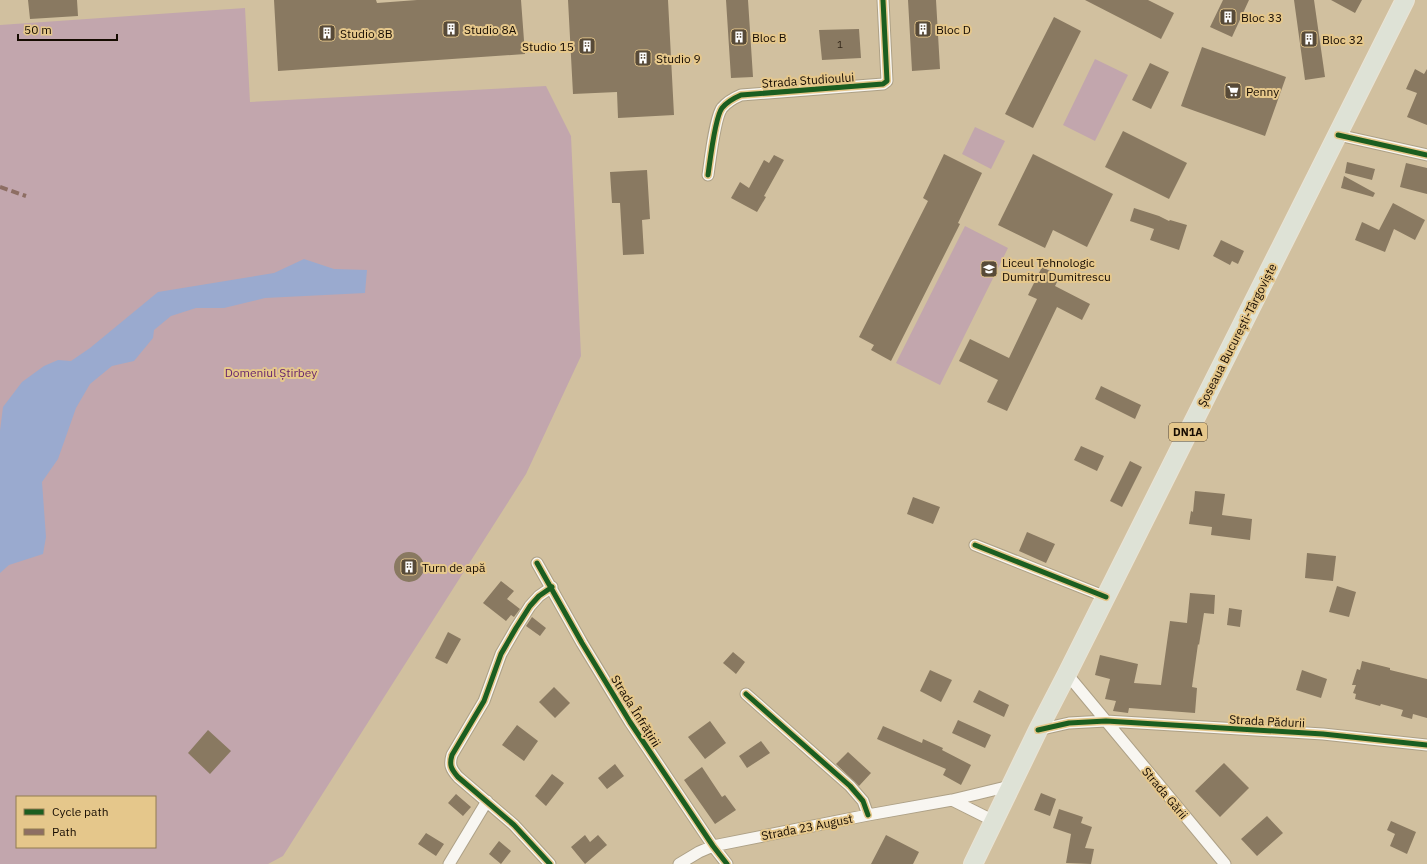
<svg xmlns="http://www.w3.org/2000/svg" width="1427" height="864" viewBox="0 0 1427 864" font-family="'IBM Plex Sans',sans-serif">
<style>
.green{fill:#c2a6ad;fill-rule:evenodd}
.water{fill:#9aaacf}
.building{fill:#897961}
.lines{fill:none;stroke-linecap:round;stroke-linejoin:round}
.minor-casing{stroke:#ada086;stroke-width:13}
.primary-casing{stroke:#eae3d4;stroke-width:20}
.minor{stroke:#f8f6f1;stroke-width:11}
.primary{stroke:#dee2d6;stroke-width:18}
.quiet{stroke:#8d6e63;stroke-width:4;stroke-dasharray:8 4;stroke-linecap:butt}
.cycleway-casing{stroke:#e5c78b;stroke-width:8}
.cycleway{stroke:#1b5e20;stroke-width:5}
.labels{text-anchor:middle;dominant-baseline:central;stroke-width:4;stroke-linejoin:round;paint-order:stroke}
.number-label{font-size:10px;fill:#322618}
.shield{fill:#e5c78b;stroke:#53432a;stroke-width:1}
.shield-label{font-size:11px;font-weight:bold;fill:#150b00}
.poi-label{font-size:12px;fill:#150b00;stroke:#e5c78b;text-anchor:start}
.street-label{font-size:12px;fill:#150b00;stroke:#e5c78b}
.park-label{font-size:12px;fill:#68266d;stroke:#e5c78b}
</style>
<rect width="100%" height="100%" fill="#d1c09f"/>
<path class="green" d="M 245,8 L 250,102 L 546,86 L 571,136 L 581,356 L 526,474 L 283,856 L 268,864 L 0,864 L 0,25 ZM 17,797 L 155,797 L 155,847 L 17,847 Z
M 1095,59 L 1128,75 L 1095,141 L 1063,125 Z
M 975,127 L 1005,141 L 991,169 L 962,154 Z
M 965,226 L 1008,248 L 940,385 L 896,363 Z"/>
<path class="water" d="M 304,259 L 334,269 L 367,270 L 365,293 L 265,298 L 224,308 L 196,308 L 171,316 L 154,330 L 153,338 L 134,361 L 112,366 L 90,384 L 76,408 L 58,459 L 42,482 L 46,537 L 43,554 L 9,565 L 0,573 L 0,431 L 3,407 L 22,382 L 44,366 L 58,360 L 71,361 L 90,348 L 158,292 L 274,273 Z"/>
<path class="building" d="M 28,0 L 77,0 L 78,16 L 30,19 Z
M 274,0 L 376,0 L 377,3 L 417,0 L 521,0 L 525,54 L 278,71 Z
M 568,0 L 668,0 L 674,115 L 618,118 L 617,92 L 573,94 Z
M 726,0 L 748,0 L 753,77 L 731,78 Z
M 908,0 L 936,0 L 940,69 L 912,71 Z
M 1085,0 L 1148,0 L 1174,13 L 1161,39 Z
M 1223,0 L 1249,0 L 1232,37 L 1210,27 Z
M 1294,0 L 1314,0 L 1325,77 L 1305,80 Z
M 1331,0 L 1362,0 L 1355,13 Z
M 1054,17 L 1081,31 L 1033,128 L 1005,114 Z
M 859,29 L 861,58 L 822,60 L 819,30 Z
M 1202,47 L 1286,77 L 1265,136 L 1181,106 Z
M 1150,63 L 1169,72 L 1151,109 L 1132,100 Z
M 1415,69 L 1424,74 L 1427,69 L 1427,125 L 1407,117 L 1417,93 L 1406,89 Z
M 1123,131 L 1187,163 L 1169,199 L 1105,167 Z
M 944,154 L 982,173 L 958,223 L 960,224 L 891,361 L 871,350 L 874,345 L 859,337 L 928,201 L 923,198 Z
M 1033,154 L 1113,194 L 1087,247 L 1053,230 L 1045,248 L 998,225 Z
M 774,155 L 784,160 L 764,196 L 766,197 L 757,212 L 731,198 L 740,182 L 749,188 L 764,160 L 769,163 Z
M 1347,162 L 1375,169 L 1372,180 L 1345,173 Z
M 1406,163 L 1427,168 L 1427,194 L 1400,187 Z
M 647,170 L 650,219 L 642,220 L 644,254 L 623,255 L 620,203 L 612,203 L 610,172 Z
M 1344,176 L 1375,193 L 1373,197 L 1341,188 Z
M 1393,203 L 1425,220 L 1415,240 L 1394,229 L 1385,252 L 1355,240 L 1362,222 L 1379,230 Z
M 1134,208 L 1159,216 L 1169,221 L 1170,220 L 1187,225 L 1179,250 L 1150,240 L 1154,229 L 1130,221 Z
M 1221,240 L 1244,251 L 1238,264 L 1232,261 L 1230,265 L 1213,256 Z
M 1042,267 L 1060,276 L 1055,286 L 1090,304 L 1082,320 L 1057,307 L 1007,411 L 987,402 L 998,380 L 959,361 L 970,339 L 1009,358 L 1037,299 L 1028,295 Z
M 1101,386 L 1141,405 L 1135,419 L 1095,399 Z
M 1081,446 L 1104,456 L 1097,471 L 1074,460 Z
M 1130,461 L 1142,467 L 1122,507 L 1110,501 Z
M 1195,491 L 1225,494 L 1222,515 L 1252,519 L 1250,540 L 1211,535 L 1212,527 L 1189,524 L 1191,511 L 1193,512 Z
M 913,497 L 940,507 L 933,524 L 907,514 Z
M 1027,532 L 1055,544 L 1046,563 L 1019,551 Z
M394 567a15 15 0 1 1 30 0a15 15 0 1 1-30 0Z
M 1307,553 L 1336,556 L 1333,581 L 1305,578 Z
M 501,581 L 514,591 L 507,599 L 520,609 L 514,617 L 511,615 L 506,621 L 483,603 Z
M 1337,586 L 1356,592 L 1349,617 L 1329,612 Z
M 1190,593 L 1215,595 L 1214,614 L 1204,613 L 1199,645 L 1198,644 L 1192,687 L 1197,688 L 1195,713 L 1129,708 L 1128,713 L 1113,711 L 1116,701 L 1105,699 L 1110,679 L 1095,675 L 1100,655 L 1138,664 L 1134,683 L 1161,685 L 1170,621 L 1187,623 Z
M 1229,608 L 1242,610 L 1240,627 L 1227,625 Z
M 532,617 L 546,628 L 540,636 L 526,626 Z
M 448,632 L 461,639 L 447,664 L 435,658 Z
M 733,652 L 745,662 L 736,674 L 723,663 Z
M 1362,661 L 1390,668 L 1390,670 L 1427,679 L 1427,718 L 1413,714 L 1412,719 L 1401,716 L 1403,710 L 1381,704 L 1380,706 L 1355,699 L 1356,694 L 1353,693 L 1356,685 L 1352,685 L 1357,669 L 1360,670 Z
M 930,670 L 952,680 L 941,702 L 920,691 Z
M 1302,670 L 1327,679 L 1321,698 L 1296,690 Z
M 554,687 L 570,703 L 555,718 L 539,702 Z
M 979,690 L 1009,705 L 1004,717 L 973,702 Z
M 958,720 L 991,735 L 985,748 L 952,733 Z
M 710,721 L 726,743 L 705,759 L 688,737 Z
M 517,725 L 538,741 L 524,761 L 502,745 Z
M 883,726 L 922,743 L 923,739 L 943,748 L 942,750 L 971,765 L 961,785 L 943,775 L 946,769 L 877,739 Z
M 208,730 L 231,751 L 210,774 L 188,753 Z
M 761,741 L 770,753 L 747,768 L 739,756 Z
M 848,752 L 871,773 L 859,786 L 836,764 Z
M 1224,763 L 1249,788 L 1220,817 L 1195,791 Z
M 615,764 L 624,776 L 607,789 L 598,778 Z
M 702,767 L 722,797 L 725,795 L 736,810 L 715,824 L 684,780 Z
M 552,774 L 564,783 L 546,806 L 535,796 Z
M 1041,793 L 1056,799 L 1050,816 L 1034,810 Z
M 456,794 L 471,807 L 463,816 L 448,803 Z
M 1059,809 L 1083,817 L 1081,823 L 1092,827 L 1085,848 L 1094,849 L 1091,864 L 1066,863 L 1071,834 L 1053,828 Z
M 1267,816 L 1283,833 L 1257,856 L 1241,839 Z
M 1391,821 L 1416,832 L 1407,854 L 1390,846 L 1395,834 L 1387,830 Z
M 426,833 L 444,844 L 436,856 L 418,844 Z
M 585,835 L 590,842 L 598,835 L 607,845 L 585,864 L 571,847 Z
M 886,835 L 919,852 L 913,864 L 871,864 Z
M 499,841 L 511,851 L 501,864 L 489,854 Z"/>
<g class="lines">
<g class="minor-casing">
<path id="minor" d="M 1338,135 L 1427,155
M 708,175 C 710,161 715,117 722,108 C 727,102 734,98 741,95 L 883,84 L 887,81 L 883,0
M 975,545 L 1106,597
M 537,563 L 582,643 L 630,722 L 713,846 L 727,864
M 1067,674 L 1225,864
M 746,694 L 850,786 L 863,801 L 868,815
M 1038,730 L 1069,723 L 1106,721 L 1323,734 L 1427,745
M 952,800 L 994,821
M 449,864 L 487,801
M 550,864 L 514,825 L 458,777 C 451,769 449,765 452,755 L 484,701 L 501,654 L 516,628 L 530,606 L 539,596 L 552,587
M 679,864 L 699,852 L 713,846 L 868,815 L 952,800 L 1010,786"/>
</g>
<g class="primary-casing">
<path id="primary" d="M 973,864 L 1038,730 L 1067,674 L 1405,0"/>
</g>
<use href="#minor" class="minor"/>
<use href="#primary" class="primary"/>
<path class="quiet" d="M 0,187 L 26,196"/>
<g class="cycleway-casing">
<path id="cycleway" d="M 1338,135 L 1427,155
M 708,175 C 710,161 715,117 722,108 C 727,102 734,98 741,95 L 883,84 L 887,81 L 883,0
M 975,545 L 1106,597
M 537,563 L 582,643 L 630,722 L 713,846 L 727,864
M 746,694 L 850,786 L 863,801 L 868,815
M 1038,730 L 1069,723 L 1106,721 L 1323,734 L 1427,745
M 550,864 L 514,825 L 458,777 C 451,769 449,765 452,755 L 484,701 L 501,654 L 516,628 L 530,606 L 539,596 L 552,587"/>
</g>
<use href="#cycleway" class="cycleway"/>
</g>
<defs>
<g id="building-square" transform="scale(0.9)"><rect x="-9" y="-9" width="18" height="18" rx="4" fill="#574a38" stroke="#e5c78b"/><path d="M-4-6H4V6H1V3H-1V6H-4ZM-2.5-4.3h1.7v1.8h-1.7ZM.8-4.3h1.7v1.8H.8ZM-2.5-1h1.7V.8h-1.7ZM.8-1h1.7V.8H.8Z" fill="#fff"/></g>
<g id="supermarket-square" transform="scale(0.9)"><rect x="-9" y="-9" width="18" height="18" rx="4" fill="#574a38" stroke="#e5c78b"/><path d="M-6-5.5h2.5l.6 2H6L4.5 2H-2.5L-4.4-4H-6ZM-1.5 3.2a1.3 1.3 0 1 0 .1 0ZM3 3.2a1.3 1.3 0 1 0 .1 0Z" fill="#fff"/></g>
<g id="school-square" transform="scale(0.9)"><rect x="-9" y="-9" width="18" height="18" rx="4" fill="#574a38" stroke="#e5c78b"/><path d="M0-5L7-2L0 1L-7-2ZM-4 1L0 2.5L4 1V4Q0 6-4 4Z" fill="#fff"/></g>
</defs>
<g fill-rule="evenodd">
<use href="#building-square" x="1228" y="17"/>
<use href="#building-square" x="451" y="29"/>
<use href="#building-square" x="923" y="29"/>
<use href="#building-square" x="327" y="33"/>
<use href="#building-square" x="739" y="37"/>
<use href="#building-square" x="1309" y="39"/>
<use href="#building-square" x="587" y="46"/>
<use href="#building-square" x="643" y="58"/>
<use href="#supermarket-square" x="1233" y="91"/>
<use href="#school-square" x="989" y="269"/>
<use href="#building-square" x="409" y="567"/>
</g>
<g class="labels">
<g class="number-label">
<text x="840" y="44">1</text>
</g>
<rect class="shield" x="1169" y="423" width="38" height="18" rx="3"/>
<g class="shield-label">
<text x="1188" y="432">DN1A</text>
</g>
<g class="poi-label">
<text x="1241" y="17">Bloc 33</text>
<text x="464" y="29">Studio 8A</text>
<text x="936" y="29">Bloc D</text>
<text x="340" y="33">Studio 8B</text>
<text x="752" y="37">Bloc B</text>
<text x="1322" y="39">Bloc 32</text>
<text x="574" y="46" text-anchor="end">Studio 15</text>
<text x="656" y="58">Studio 9</text>
<text x="1246" y="91">Penny</text>
<text x="1002" y="262">Liceul Tehnologic<tspan x="1002" dy="14">Dumitru Dumitrescu</tspan></text>
<text x="422" y="567">Turn de apă</text>
</g>
<g class="street-label">
<text transform="translate(808 80) rotate(-4)">Strada Studioului</text>
<text transform="translate(1237 335) rotate(-63)">Șoseaua București-Târgoviște</text>
<text transform="translate(636 711) rotate(58)">Strada Înfrățirii</text>
<text transform="translate(1267 721) rotate(3)">Strada Pădurii</text>
<text transform="translate(1165 793) rotate(50)">Strada Gării</text>
<text transform="translate(807 827) rotate(-11)">Strada 23 August</text>
</g>
<g class="park-label">
<text x="271" y="372">Domeniul Știrbey</text>
</g>
</g>
<rect x="16" y="796" width="140" height="52" fill="#e5c78b" stroke="#927c53"/>
<rect x="24" y="809" width="20" height="6" fill="#1b5e20" stroke="#927c53"/>
<text x="52" y="816" font-size="12" fill="#150b00">Cycle path</text>
<rect x="24" y="829" width="20" height="6" fill="#8d6e63" stroke="#927c53"/>
<text x="52" y="836" font-size="12" fill="#150b00">Path</text>
<path d="M18 34v6h99v-6" fill="none" stroke="#150b00" stroke-width="2"/>
<text x="24" y="34" font-size="12" fill="#150b00" stroke="#e5c78b" stroke-width="3" paint-order="stroke">50 m</text>
</svg>
